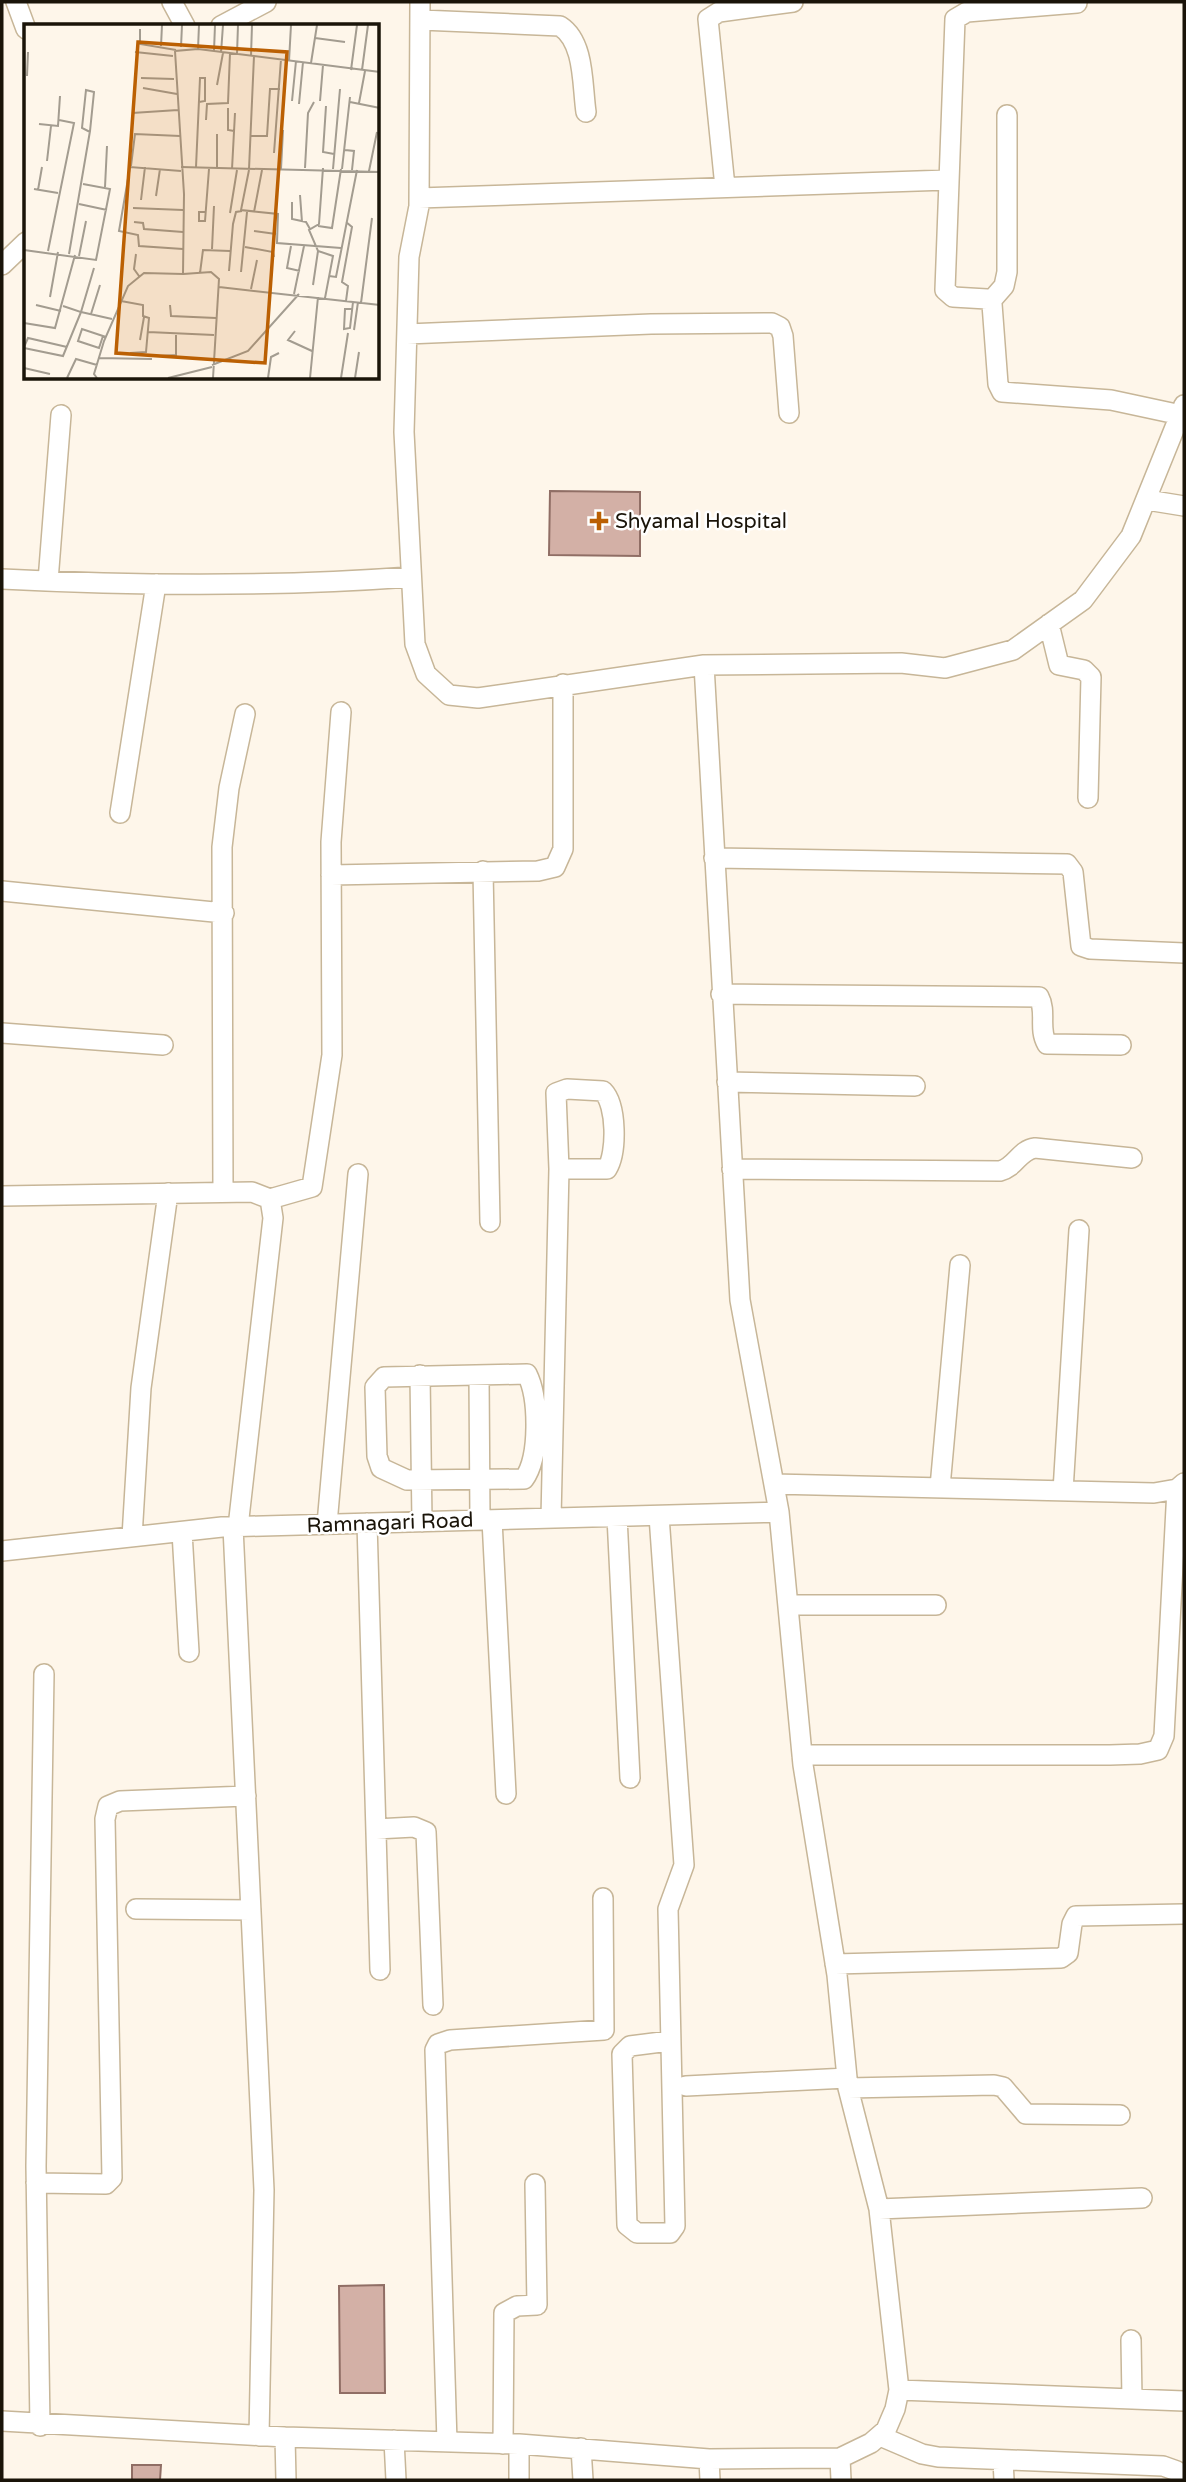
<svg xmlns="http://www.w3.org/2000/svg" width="1186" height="2482" viewBox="0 0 1186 2482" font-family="'Varela Round',sans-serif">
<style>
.building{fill:#d3b0a6;stroke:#906e65;stroke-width:2}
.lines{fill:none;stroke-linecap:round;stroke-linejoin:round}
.minor-casing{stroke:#c7b698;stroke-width:22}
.minor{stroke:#fff;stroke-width:19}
.poi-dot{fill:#bb6003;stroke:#fff;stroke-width:2.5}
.labels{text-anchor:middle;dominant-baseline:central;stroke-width:5;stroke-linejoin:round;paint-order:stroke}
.poi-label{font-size:21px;fill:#1a1409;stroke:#fff;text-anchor:start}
.street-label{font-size:21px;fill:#1a1409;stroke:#fff}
.inset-road{fill:none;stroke:#a39c90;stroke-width:2}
.view{fill:#bb6003;fill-opacity:0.15;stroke:#bb6003;stroke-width:3.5}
.inset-edge{fill:none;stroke:#1a1409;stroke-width:3.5}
</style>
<rect width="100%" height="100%" fill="#fef6ea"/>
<path class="building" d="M 550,491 L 640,492 L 640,556 L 549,555 Z
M 384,2285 L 385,2393 L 340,2393 L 339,2286 Z
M 132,2465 L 161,2465 L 160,2480 L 132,2480 Z"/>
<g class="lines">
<g class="minor-casing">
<path id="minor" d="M 16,2 L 26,29
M 172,2 L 185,26
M 420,2 L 419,206 L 409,257 L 404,432 L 415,644 L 426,674 L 449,695 L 478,698 L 704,665
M 1077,3 L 967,12 L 955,19 L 945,290 L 953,297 L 987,299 L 992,304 L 998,384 L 1002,392 L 1111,400 L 1181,415
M 421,20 L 560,26 C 585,42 582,85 586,112
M 221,26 L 266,2
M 725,187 L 708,19 L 719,12 L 793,2
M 419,198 L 947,180
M 2,265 L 26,242
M 990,302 L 1004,286 L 1007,272 L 1007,115
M 407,334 L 651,324 L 772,323 L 780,327 L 783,336 L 789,413
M 1147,500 L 1184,506
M 2,579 C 138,586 274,587 410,577
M 48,581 L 61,415
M 1049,624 L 1059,665 L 1084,670 L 1091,677 L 1088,798
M 120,813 L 156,584
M 714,858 L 1067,864 L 1073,872 L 1081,946 L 1090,949 L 1184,953
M 483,871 L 490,1222
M 331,875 L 538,871 L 555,867 L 563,849 L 563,684
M 2,891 L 224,913
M 721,994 L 1039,997 C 1047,1012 1038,1029 1047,1044 L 1121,1045
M 2,1033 L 163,1045
M 727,1082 L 915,1086
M 732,1169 L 1000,1171 C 1016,1167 1019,1150 1035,1148 L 1132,1158
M 223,1191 L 222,847 L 229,788 L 245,714
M 2,1196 L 252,1192 L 270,1199 L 273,1218 L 238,1527
M 270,1199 L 312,1187 L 332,1055 L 331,842 L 341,712
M 527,1374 C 539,1398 540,1457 524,1479 L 407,1480 L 381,1468 L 377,1456 L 375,1387 L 384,1377 Z
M 420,1375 L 422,1522
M 479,1376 L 480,1520
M 774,1484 L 1154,1493 L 1177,1489 L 1184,1483
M 940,1487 L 960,1265
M 1063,1491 L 1079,1230
M 659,1516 L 684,1865 L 668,1909 L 675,2226 L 670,2233 L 637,2233 L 627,2225 L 622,2054 L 630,2046 L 669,2041
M 617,1517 L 630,1778
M 551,1518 L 559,1169 L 556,1093 L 567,1089 L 603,1091 C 617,1105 617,1153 607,1169 L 559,1169
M 492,1520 L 506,1794
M 367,1523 L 380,1970
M 327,1524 L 358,1174
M 233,1527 L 264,2190 L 259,2436
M 182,1532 L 189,1652
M 132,1537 L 141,1388 L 168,1193
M 2,1551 L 222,1527 L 779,1512
M 788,1605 L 936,1605
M 802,1755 L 1110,1755 L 1140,1754 L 1158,1750 L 1164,1736 L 1177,1489
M 376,1829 L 414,1827 L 426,1832 L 433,2005
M 136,1909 L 251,1910
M 835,1964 L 1061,1958 L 1068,1953 L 1072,1924 L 1076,1916 L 1184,1914
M 686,2086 L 847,2078
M 848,2088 L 994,2085 L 1003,2087 L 1026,2114 L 1120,2115
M 36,2183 L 106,2184 L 112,2178 L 105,1819 L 108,1806 L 120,1801 L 246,1796
M 879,2209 L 1142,2198
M 1131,2340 L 1132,2399
M 899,2390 L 1184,2401
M 2,2421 L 285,2437 L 519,2444 L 709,2459 L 840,2458 L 871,2443 L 886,2430 L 895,2409 L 899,2390 L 879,2209 L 848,2088 L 837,1975 L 803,1765 L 779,1512 L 740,1300 L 704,665 L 901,663 L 945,668 L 1013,650 L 1083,600 L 1131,536 L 1184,405
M 40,2426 L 36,2166 L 44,1674
M 880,2436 L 922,2454 L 938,2457 L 1163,2466 L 1177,2471 L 1181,2480
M 285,2437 L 286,2480
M 394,2440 L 396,2480
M 447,2442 L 435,2050 L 438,2044 L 450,2040 L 604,2030 L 603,1898
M 503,2444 L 504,2313 L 517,2306 L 537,2305 L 535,2184
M 581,2448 L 583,2480
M 840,2458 L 841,2480
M 709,2459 L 710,2480
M 1003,2460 L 1004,2480
M 519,2480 L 519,2444"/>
</g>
<use href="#minor" class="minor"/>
</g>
<path class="poi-dot" d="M595.5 510.5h7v7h7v7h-7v7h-7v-7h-7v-7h7z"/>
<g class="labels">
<g class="poi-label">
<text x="615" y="521">Shyamal Hospital</text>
</g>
<g class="street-label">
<text transform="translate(390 1523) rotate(-2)">Ramnagari Road</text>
</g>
</g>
<g transform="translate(24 24)">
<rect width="355" height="355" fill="#fef6ea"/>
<path class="inset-road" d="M 116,5 L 116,20 L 152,26M 291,14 L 321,18M 137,22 L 138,1M 157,23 L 158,1M 174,25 L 175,1M 190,27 L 191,1M 111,28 L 149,32M 197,29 L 199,1M 213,30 L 214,1M 227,32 L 228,1M 265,37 L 267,1M 287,39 L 293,1M 327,46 L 333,1M 338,46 L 344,1M 3,52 L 4,28M 117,54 L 150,55M 193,61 L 199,29M 119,64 L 153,70M 268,77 L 272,37M 296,77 L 299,41M 326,78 L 356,84M 335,79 L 341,47M 275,80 L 279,38M 302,82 L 299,128 L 310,130M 204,84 L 204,106 L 210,107M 108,89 L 154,86M 182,96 L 183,80 L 204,79 L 206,29M 15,100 L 34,102 L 36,72M 226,112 L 243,112 L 246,65 L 256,65M 321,126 L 330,127 L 328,146M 250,129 L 257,35M 23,137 L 27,102M 107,142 L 111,110 L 156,112M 157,143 L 356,148M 172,143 L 176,54 L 181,54 L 181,77 L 175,78M 193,144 L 193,110M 281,144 L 284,89 L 290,78M 299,144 L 295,200 L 285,206 L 294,227 L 309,232 L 301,274M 208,145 L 211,89M 225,145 L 230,32M 257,145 L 259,106M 309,145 L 316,65M 318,145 L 326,73M 225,146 L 217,186 L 254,190 L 253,219 L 317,224M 157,147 L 106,143 L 95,207 L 114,211 L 115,222 L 159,225M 345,147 L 353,108M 81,163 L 83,122M 10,165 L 34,169M 14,166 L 18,143M 276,171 L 278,198M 132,172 L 136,145M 117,176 L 121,143M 268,178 L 268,195 L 282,198 L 286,205M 55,180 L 83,186M 109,184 L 159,186M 181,188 L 175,188 L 175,197 L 181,197 L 185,145M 230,188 L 238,146M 206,189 L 213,146M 110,198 L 119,199 L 120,205 L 159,208M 294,202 L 308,204 L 317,145M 230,207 L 252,210M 267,222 L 263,244 L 276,247M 221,223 L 249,228 L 250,233M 188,225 L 190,182M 0,226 L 72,236 L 86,165 L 59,160M 24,227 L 50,99 L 35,96M 45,230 L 66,107 L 70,68 L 62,66 L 58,104 L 66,108M 112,230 L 110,245 L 115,252M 55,232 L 62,197M 70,244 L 57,288 L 88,295M 205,247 L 209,200 L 212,188 L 218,187M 217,248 L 223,188M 176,249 L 179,226 L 206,227M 159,250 L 187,248 L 195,255 L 189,354M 305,252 L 312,253 L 333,146M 289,261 L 294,227M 195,263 L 356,281M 227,265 L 233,236M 270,270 L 280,222M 26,273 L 34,228M 97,277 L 119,281 L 119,292 L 125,294 L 122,328 L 106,329M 322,277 L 324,262 L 318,258 L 328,203 L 322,198M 337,279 L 348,194M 12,281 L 37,287M 146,281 L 147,292 L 192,294M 328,285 L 321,285 L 320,305 L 326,304 L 329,278M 67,290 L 76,261M 0,299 L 31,304 L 51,231M 330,306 L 334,278M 271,307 L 264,316 L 288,327M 124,308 L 190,311M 79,312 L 75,324 L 54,317 L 58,305 L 82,313M 116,316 L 120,293M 0,323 L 4,314 L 43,323M 0,324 L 39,332 L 57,288 L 39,282M 136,332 L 152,331 L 152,309M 75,334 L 128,335M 188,341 L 224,327 L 275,270M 0,344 L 26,350M 43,354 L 52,335 L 73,341M 73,354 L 70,350 L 80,317 L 104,262 L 120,249 L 159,250 L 160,170 L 151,27 L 174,25 L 356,48M 144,354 L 188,343M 244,354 L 247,333 L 255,329M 286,354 L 294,273M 317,354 L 324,309M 331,354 L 335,328"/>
<path class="view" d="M 114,18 L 263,28 L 241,339 L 92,329 Z"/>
<rect width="355" height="355" class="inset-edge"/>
</g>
<rect width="1186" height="2482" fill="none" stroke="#1a1409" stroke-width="7"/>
</svg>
